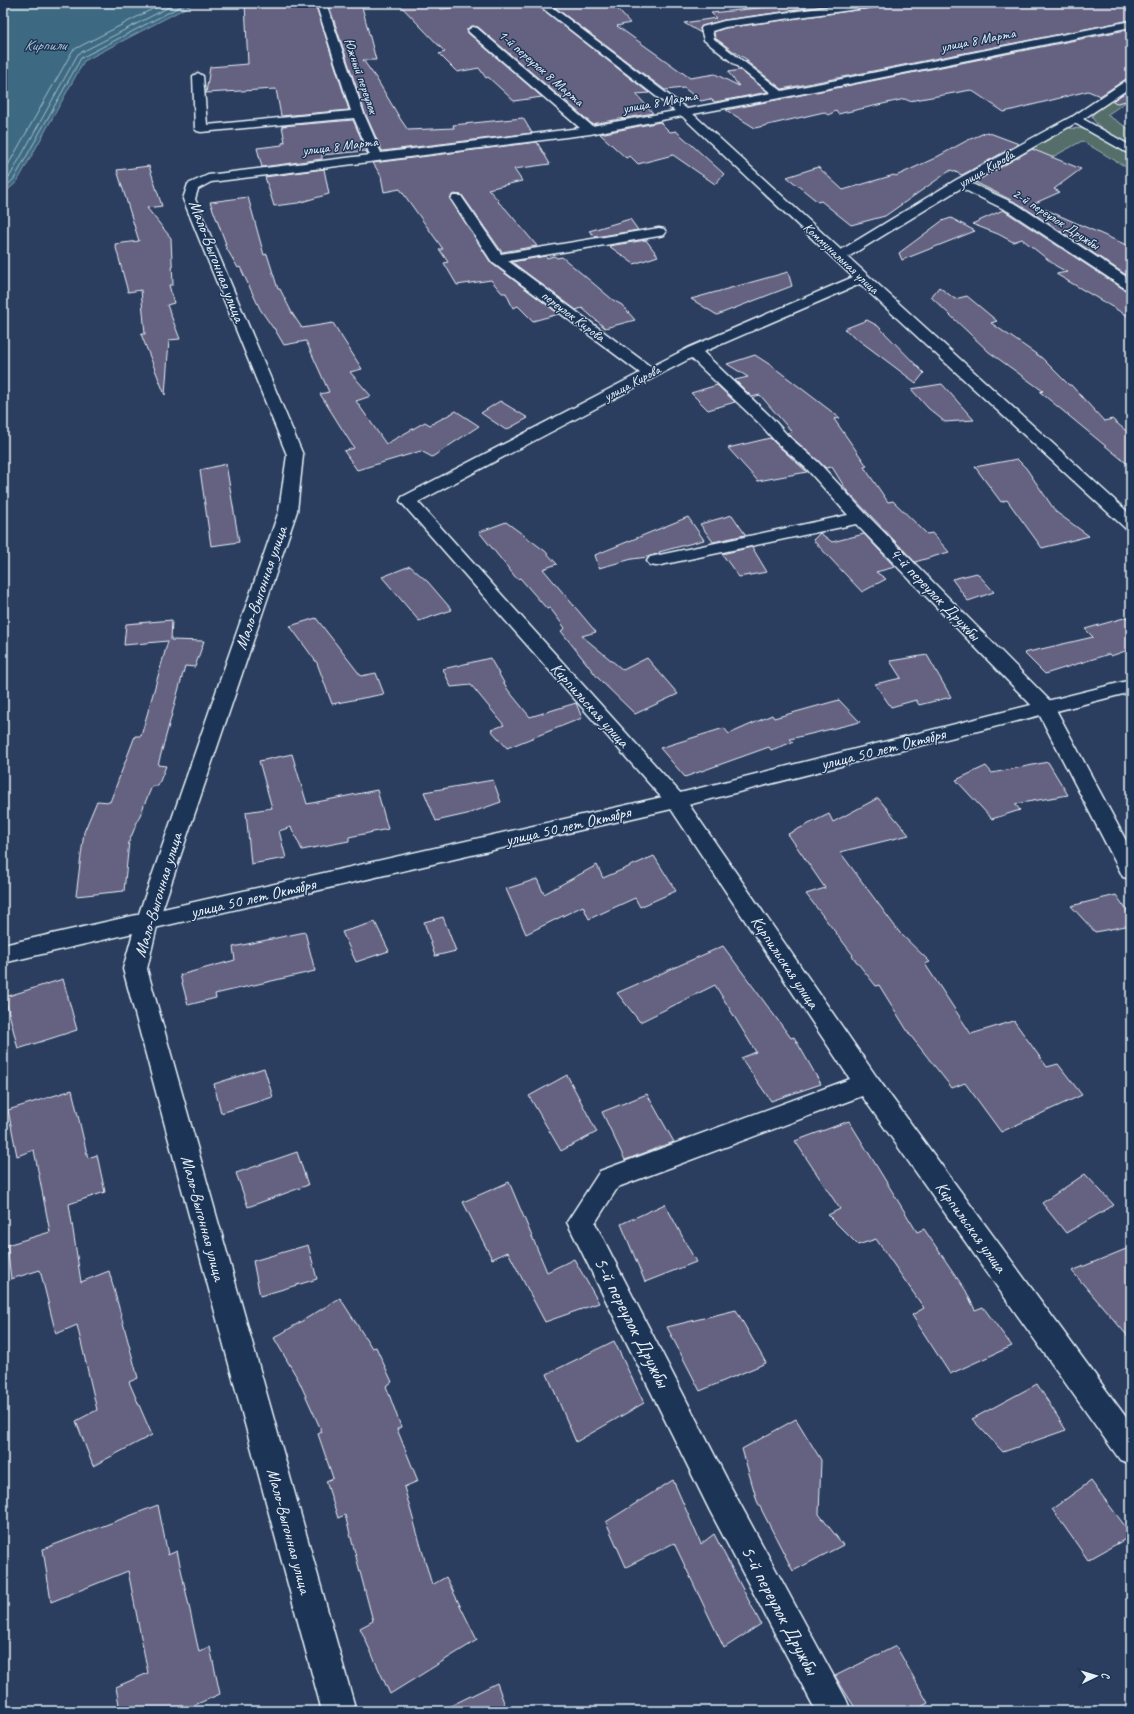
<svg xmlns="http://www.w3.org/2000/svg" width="1134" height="1714" viewBox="0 0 1134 1714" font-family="Caveat,sans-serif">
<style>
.green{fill:#556e6b;stroke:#9eb0b2}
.water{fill:#3e6a82;stroke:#82a0b1}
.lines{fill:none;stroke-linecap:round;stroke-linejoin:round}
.shore{stroke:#a4bbc9;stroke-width:1}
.building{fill:#656281;stroke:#e8f1f8}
.minor-casing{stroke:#e8f1f8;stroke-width:3}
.major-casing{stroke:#e8f1f8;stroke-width:3}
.minor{fill:#1d3557;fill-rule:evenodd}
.major{fill:#1d3557;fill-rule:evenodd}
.labels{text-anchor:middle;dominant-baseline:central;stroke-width:3;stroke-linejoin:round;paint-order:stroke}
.far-street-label{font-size:14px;fill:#e8f1f8;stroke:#1d3557}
.far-water-label{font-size:15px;font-style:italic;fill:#acc2cf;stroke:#1d3557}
.street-label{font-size:17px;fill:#e8f1f8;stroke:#1d3557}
.near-street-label{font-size:20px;fill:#e8f1f8;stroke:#1d3557}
</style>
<rect width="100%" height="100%" fill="#2b3e5f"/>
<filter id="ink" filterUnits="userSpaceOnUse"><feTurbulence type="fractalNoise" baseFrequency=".025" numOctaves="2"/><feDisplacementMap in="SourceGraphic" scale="8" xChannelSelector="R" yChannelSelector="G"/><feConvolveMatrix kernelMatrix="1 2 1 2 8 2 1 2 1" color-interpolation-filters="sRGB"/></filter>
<g filter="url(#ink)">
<path class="green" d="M 1114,99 L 1127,101 L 1107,115 L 1131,130 L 1131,145 C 1121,140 1094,127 1092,116 L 1095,112 Z
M 1067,128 L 1086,129 L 1131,155 L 1131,170 L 1082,141 L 1012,179 L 992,193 L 968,182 Z"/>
<path class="water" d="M 7,3 L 195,3 L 84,61 L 17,182 L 3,194 L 3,8 Z"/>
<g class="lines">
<path class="shore" d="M 3,174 L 73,50 L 164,3
M 3,182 L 10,176 L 78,54 L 177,3
M 3,189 L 14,179 L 81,58 L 187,3"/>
</g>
<path class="building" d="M 245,3 L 315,3 L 349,110 L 281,116 L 276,89 L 206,93 L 210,67 L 248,64 Z
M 328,3 L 361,3 L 376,60 L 363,60 L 376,78 L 401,120 L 408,130 L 454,128 L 453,125 L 523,118 L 532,133 L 382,151 L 365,113 Z
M 398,3 L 438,3 L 441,9 L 508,3 L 535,3 L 649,93 L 636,94 L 653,113 L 592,124 L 559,95 L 558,95 L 478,27 L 472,26 L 467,29 L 468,33 L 542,97 L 514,101 L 488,77 L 486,78 L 479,68 L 457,72 L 439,54 L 445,52 Z
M 549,3 L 612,3 L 630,23 L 617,26 L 690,78 L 715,74 L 739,86 L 728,72 L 740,70 L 768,92 L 715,102 L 710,99 L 701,101 L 684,88 L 665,90 Z
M 805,3 L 846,3 L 724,20 L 702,26 L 700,28 L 701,33 L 684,23 L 716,18 L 711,13 Z
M 885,3 L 1131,3 L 1131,20 L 782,89 L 746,61 L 749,61 L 733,51 L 715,38 L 714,32 L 725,28 L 879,7 Z
M 1131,29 L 1131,78 L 1126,79 L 1100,96 L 1088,91 L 1004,112 L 971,90 L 909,101 L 905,99 L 838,114 L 836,111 L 828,115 L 824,112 L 755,128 L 726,110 Z
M 1131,89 L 1131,100 L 1117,103 L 1112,101 Z
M 353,120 L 368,154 L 365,151 L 322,155 L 322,159 L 262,167 L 257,148 L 282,145 L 282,143 L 285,142 L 282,126 Z
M 660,122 L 670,132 L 676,131 L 684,138 L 724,174 L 715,184 L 673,155 L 638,164 L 630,156 L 626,158 L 600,134 Z
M 987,132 L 1019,144 L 962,175 L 951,170 L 885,216 L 851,225 L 821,201 L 818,202 L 787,177 L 818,167 L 843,190 L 894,175 L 896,176 L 933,159 L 968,140 Z
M 537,142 L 550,164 L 514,169 L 522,181 L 488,189 L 499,201 L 498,202 L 505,208 L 537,246 L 502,252 L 462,195 L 453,194 L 450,198 L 491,263 L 559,314 L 533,321 L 518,306 L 513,308 L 506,293 L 502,293 L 491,280 L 457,285 L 444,263 L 448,262 L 439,249 L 443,249 L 400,189 L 384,192 L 381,176 L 373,163 Z
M 1032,149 L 1081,169 L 1054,189 L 1060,192 L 1033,204 L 1131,247 L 1131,278 L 1019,204 L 975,182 Z
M 149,166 L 162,206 L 147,208 L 171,238 L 173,285 L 169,285 L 174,303 L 167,305 L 180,339 L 169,340 L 165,395 L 141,334 L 145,334 L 141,290 L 128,292 L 115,244 L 139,241 L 117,170 Z
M 324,169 L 329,194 L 298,203 L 274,206 L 265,177 Z
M 248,197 L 264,255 L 267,254 L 278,289 L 280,289 L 292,313 L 302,328 L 333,323 L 362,369 L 350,372 L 371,396 L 356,401 L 386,444 L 425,422 L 430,425 L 456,411 L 479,426 L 432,457 L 421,451 L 357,470 L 344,451 L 354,448 L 320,394 L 329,392 L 306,341 L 284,345 L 274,328 L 273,328 L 260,309 L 240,267 L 238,268 L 224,244 L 226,244 L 210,202 Z
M 1003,210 L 1125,290 L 1131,291 L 1131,318 L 1056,274 L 1067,272 L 1056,266 L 1022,239 L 1013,242 L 998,234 L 972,224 Z
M 951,218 L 975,231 L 902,260 L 899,253 L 942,221 Z
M 630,219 L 638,230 L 596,237 L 589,231 Z
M 646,240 L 658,256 L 634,264 L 609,246 Z
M 546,256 L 547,258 L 554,256 L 557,258 L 562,257 L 613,300 L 622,305 L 635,320 L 605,328 L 582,308 L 576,310 L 512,262 Z
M 788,272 L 792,286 L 717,315 L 691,299 Z
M 939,287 L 955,299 L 967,296 L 997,321 L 991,323 L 1042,358 L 1069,385 L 1071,385 L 1104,421 L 1112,419 L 1131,435 L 1131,467 L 1040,392 L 1043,391 L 989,352 L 931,297 Z
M 867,320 L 878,326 L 924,373 L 916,383 L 844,329 Z
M 755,355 L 772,366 L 840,418 L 834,419 L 867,466 L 864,467 L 888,502 L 893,501 L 927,534 L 932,533 L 949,552 L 915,562 L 847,491 L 832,467 L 826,468 L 789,435 L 787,433 L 792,432 L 760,395 L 752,397 L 735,380 L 748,377 L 727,364 Z
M 942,384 L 974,420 L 945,422 L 928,408 L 911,389 Z
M 717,385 L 735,402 L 708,410 L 691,393 Z
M 500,401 L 510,407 L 528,418 L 506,430 L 481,413 Z
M 770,438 L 775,443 L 807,472 L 758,481 L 728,448 Z
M 1017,459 L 1026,468 L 1056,512 L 1089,536 L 1042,548 L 1007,500 L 1001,502 L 975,467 Z
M 226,464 L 239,542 L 211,546 L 200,470 Z
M 732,515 L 745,534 L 745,535 L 713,542 L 700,524 Z
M 688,517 L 704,540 L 659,552 L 660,553 L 648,557 L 632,559 L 599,568 L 595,555 Z
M 506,522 L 545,551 L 557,564 L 543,569 L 596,632 L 582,636 L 623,670 L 647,658 L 678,694 L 635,714 L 598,678 L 561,631 L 565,628 L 550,608 L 547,609 L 520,578 L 517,579 L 479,532 Z
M 820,533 L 832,542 L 864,534 L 895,567 L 876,572 L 886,579 L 862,592 L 813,540 Z
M 752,547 L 767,572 L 739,577 L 722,554 Z
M 410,566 L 428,582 L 452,610 L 419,621 L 382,577 Z
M 977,573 L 994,592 L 968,601 L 952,579 Z
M 1131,616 L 1131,649 L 1111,656 L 1109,654 L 1045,674 L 1024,653 L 1093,637 L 1085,629 Z
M 316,618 L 361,676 L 376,673 L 384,694 L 332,704 L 317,663 L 290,626 Z
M 172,620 L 171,640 L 204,641 L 195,667 L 185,666 L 158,765 L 166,766 L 158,786 L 152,786 L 129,842 L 124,891 L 76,896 L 84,832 L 97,801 L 110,802 L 135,736 L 141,736 L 168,641 L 124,645 L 126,624 Z
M 927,655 L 951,697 L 919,705 L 916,700 L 891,707 L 875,684 L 901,678 L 890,661 Z
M 490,658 L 508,690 L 530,717 L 576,703 L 582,718 L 507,748 L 491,730 L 504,725 L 471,685 L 451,687 L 443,669 Z
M 839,700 L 860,722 L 790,739 L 793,742 L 771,750 L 769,747 L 685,777 L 660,748 L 724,728 L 729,734 L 772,715 L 774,718 Z
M 292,754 L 307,804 L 377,790 L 388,829 L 349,837 L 349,841 L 302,850 L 291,827 L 279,831 L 286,858 L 251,864 L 246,812 L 272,808 L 259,761 Z
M 1048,762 L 1068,795 L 1015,804 L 1020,810 L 992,819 L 956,780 L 986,766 L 992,773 Z
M 493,780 L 501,802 L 467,814 L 436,821 L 424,792 Z
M 878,798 L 909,835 L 840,852 L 900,933 L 930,962 L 925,964 L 971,1034 L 1014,1021 L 1047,1067 L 1058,1064 L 1082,1095 L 1001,1132 L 965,1083 L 952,1088 L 910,1035 L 879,985 L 876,986 L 852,956 L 853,955 L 806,894 L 825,888 L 788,834 L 829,814 L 833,822 Z
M 654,856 L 676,891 L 640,907 L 635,898 L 589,919 L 583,906 L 526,934 L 506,889 L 537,879 L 544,894 L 597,865 L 603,878 Z
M 1116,895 L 1131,916 L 1131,925 L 1095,932 L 1071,906 Z
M 443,917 L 456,951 L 435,956 L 424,922 Z
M 375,922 L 389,951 L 356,962 L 342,932 Z
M 305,932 L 315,971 L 215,994 L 216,998 L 188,1005 L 180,975 L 235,960 L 233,947 Z
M 723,946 L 791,1038 L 794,1037 L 821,1084 L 771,1101 L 741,1058 L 756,1052 L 715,985 L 640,1022 L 617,993 Z
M 63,979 L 77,1030 L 18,1049 L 5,997 Z
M 264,1068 L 273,1097 L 221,1113 L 214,1084 Z
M 567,1075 L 597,1132 L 561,1151 L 529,1096 Z
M 72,1090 L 88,1158 L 97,1155 L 105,1192 L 69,1204 L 81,1282 L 109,1271 L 138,1378 L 129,1382 L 152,1435 L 93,1466 L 76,1421 L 97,1410 L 77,1325 L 56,1334 L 40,1270 L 11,1279 L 7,1245 L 50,1232 L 34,1150 L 17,1156 L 8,1110 Z
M 647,1094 L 674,1142 L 625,1160 L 602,1112 Z
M 849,1121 L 917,1232 L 924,1229 L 966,1291 L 975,1310 L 983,1307 L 1012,1346 L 950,1374 L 912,1315 L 924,1308 L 876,1239 L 858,1245 L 828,1215 L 840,1209 L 795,1141 Z
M 297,1152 L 308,1185 L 248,1207 L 236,1173 Z
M 1085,1174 L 1114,1205 L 1066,1233 L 1042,1203 Z
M 509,1182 L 547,1272 L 574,1259 L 599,1303 L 545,1322 L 508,1252 L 492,1259 L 463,1202 Z
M 665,1204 L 696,1262 L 645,1282 L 621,1224 Z
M 308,1245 L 317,1279 L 260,1296 L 253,1261 Z
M 1131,1247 L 1131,1340 L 1072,1271 Z
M 340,1298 L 372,1348 L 376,1347 L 392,1382 L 386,1386 L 401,1427 L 397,1429 L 418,1481 L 404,1487 L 432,1585 L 446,1577 L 477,1640 L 390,1694 L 360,1628 L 373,1621 L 345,1515 L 338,1518 L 326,1481 L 333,1478 L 318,1434 L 322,1432 L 299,1381 L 274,1338 Z
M 736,1310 L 766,1363 L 700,1391 L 667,1327 Z
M 614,1341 L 644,1403 L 576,1442 L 547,1374 Z
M 1037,1384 L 1066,1430 L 1003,1452 L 972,1419 Z
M 796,1419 L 821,1460 L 819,1514 L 843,1545 L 793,1571 L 757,1501 L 742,1449 Z
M 673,1480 L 701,1544 L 714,1534 L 761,1624 L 724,1648 L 674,1543 L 626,1567 L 606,1522 Z
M 1091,1481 L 1131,1534 L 1131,1536 L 1088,1560 L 1052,1509 Z
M 158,1505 L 168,1555 L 177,1551 L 199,1652 L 210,1647 L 220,1694 L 181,1711 L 120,1711 L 116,1687 L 148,1673 L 128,1571 L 51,1602 L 43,1549 Z
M 896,1646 L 928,1703 L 914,1711 L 857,1711 L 835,1676 Z
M 497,1683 L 507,1711 L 440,1711 Z"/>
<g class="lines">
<g class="minor-casing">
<path id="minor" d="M 316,3 L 326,3 L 364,114 L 381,153 L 580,128 L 469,32 L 468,30 L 473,27 L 477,28 L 592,126 L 675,111 L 536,3 L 547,3 L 687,109 L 771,93 L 704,40 L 701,29 L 702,27 L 724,21 L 857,3 L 884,3 L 879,6 L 725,27 L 712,31 L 714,39 L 782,91 L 1131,21 L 1131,27 L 780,98 L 693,114 L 841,250 L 956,180 L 1071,117 L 1079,117 L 1081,119 L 1079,121 L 970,183 L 1018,205 L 1131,280 L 1131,290 L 1126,289 L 1008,211 L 961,188 L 848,257 L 1131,515 L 1131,529 L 1125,528 L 860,284 L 703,352 L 772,418 L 788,436 L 818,462 L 866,514 L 1053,704 L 1131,850 L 1131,879 L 1123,877 L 1120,871 L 1038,712 L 856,524 L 656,566 L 650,565 L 647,561 L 650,557 L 848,515 L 806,468 L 776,442 L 760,424 L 691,358 L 418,502 L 683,796 L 876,1076 L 1131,1424 L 1131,1464 L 1120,1460 L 862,1096 L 618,1187 L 595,1223 L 732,1489 L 846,1699 L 851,1711 L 816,1711 L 710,1511 L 567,1222 L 600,1171 L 850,1079 L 669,806 L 400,501 L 402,497 L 640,373 L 492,262 L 451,199 L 453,196 L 461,196 L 501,254 L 659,228 L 664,229 L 666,232 L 664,235 L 659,236 L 508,261 L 651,367 L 688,348 L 853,277 L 682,116 L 590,134 L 211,182 L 198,189 L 195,199 L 303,455 L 297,511 L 158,922 L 147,969 L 356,1711 L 322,1711 L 123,969 L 136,922 L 279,511 L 287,455 L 183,199 L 188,184 L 208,175 L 370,155 L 354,118 L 201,132 L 197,131 L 195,129 L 193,76 L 198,73 L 203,76 L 207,125 L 351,111 Z"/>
</g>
<g class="major-casing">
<path id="major" d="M 1131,79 L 1131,87 L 1083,119 L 1131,146 L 1131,155 L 1071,121 L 1069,119 L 1127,80 Z
M 1131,680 L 1131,692 L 676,808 L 3,963 L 3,945 L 676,794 Z"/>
</g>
<use href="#minor" class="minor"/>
<use href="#major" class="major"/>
</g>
</g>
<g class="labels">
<g class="far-street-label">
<text transform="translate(978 40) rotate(-11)">улица 8 Марта</text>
<text transform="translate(541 68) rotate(41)">1-й переулок 8 Марта</text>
<text transform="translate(361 76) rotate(71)">Южный переулок</text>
<text transform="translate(660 102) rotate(-10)">улица 8 Марта</text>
<text transform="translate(340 146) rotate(-7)">улица 8 Марта</text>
<text transform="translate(986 169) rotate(-30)">улица Кирова</text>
<text transform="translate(1056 219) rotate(33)">2-й переулок Дружбы</text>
<text transform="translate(841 258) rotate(43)">Коммунальная улица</text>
<text transform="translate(573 316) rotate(37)">переулок Кирова</text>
<text transform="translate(632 383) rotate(-28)">улица Кирова</text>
</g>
<g class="far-water-label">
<text x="45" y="45">Кирпили</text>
</g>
<g class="street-label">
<text transform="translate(217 261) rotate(69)">Мало-Выгонная улица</text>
<text transform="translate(261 588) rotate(-71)">Мало-Выгонная улица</text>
<text transform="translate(935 594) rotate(46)">4-й переулок Дружбы</text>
<text transform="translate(590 705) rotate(48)">Кирпильская улица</text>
<text transform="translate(883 749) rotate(-14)">улица 50 лет Октября</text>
<text transform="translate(568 826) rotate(-13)">улица 50 лет Октября</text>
<text transform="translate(158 895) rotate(-73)">Мало-Выгонная улица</text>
<text transform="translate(253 898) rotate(-13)">улица 50 лет Октября</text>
<text transform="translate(785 962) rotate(56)">Кирпильская улица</text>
<text transform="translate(203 1218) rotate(75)">Мало-Выгонная улица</text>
<text transform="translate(971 1227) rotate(54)">Кирпильская улица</text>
<text transform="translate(289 1531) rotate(75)">Мало-Выгонная улица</text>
</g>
<g class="near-street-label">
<text transform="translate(632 1322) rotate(63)">5-й переулок Дружбы</text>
<text transform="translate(780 1610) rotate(62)">5-й переулок Дружбы</text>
</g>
</g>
<rect width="1134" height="1714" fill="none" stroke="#1d3557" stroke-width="16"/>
<rect x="8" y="8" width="1118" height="1698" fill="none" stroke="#e8f1f8" stroke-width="1.5" filter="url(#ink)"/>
<g transform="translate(1096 1676) rotate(85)" stroke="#1d3557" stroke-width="3" paint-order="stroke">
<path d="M0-3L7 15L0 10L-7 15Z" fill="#e8f1f8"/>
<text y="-6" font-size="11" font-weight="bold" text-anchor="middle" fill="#e8f1f8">С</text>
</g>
</svg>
